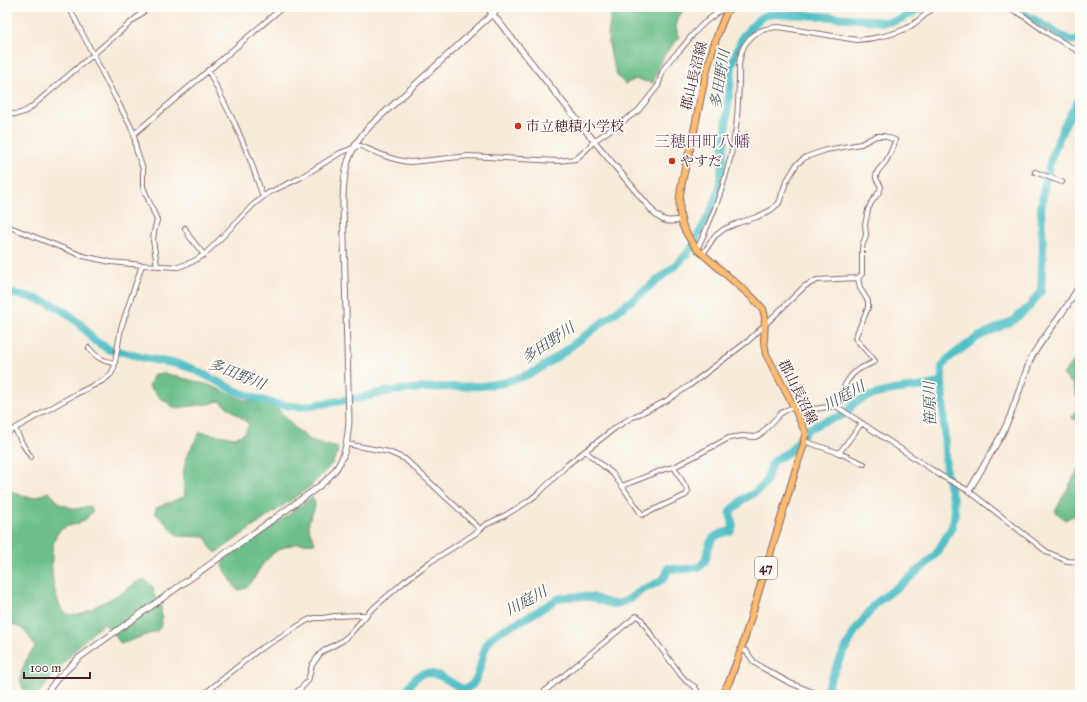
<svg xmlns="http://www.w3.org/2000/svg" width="1087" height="702" viewBox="0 0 1087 702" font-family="'IM FELL Great Primer','Noto Serif JP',serif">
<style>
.forest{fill:#6cbe8a;stroke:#5b6e5a}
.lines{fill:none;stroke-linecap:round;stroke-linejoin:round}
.river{stroke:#51bfc6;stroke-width:8}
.minor-casing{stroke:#876668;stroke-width:6}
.tertiary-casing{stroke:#876668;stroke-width:7}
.primary-casing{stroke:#876668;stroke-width:8}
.minor{stroke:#fff;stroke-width:4}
.tertiary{stroke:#fff;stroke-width:5}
.primary{stroke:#fdbc70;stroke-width:6}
.poi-dot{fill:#c8321e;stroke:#fdfcf7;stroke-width:1.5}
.labels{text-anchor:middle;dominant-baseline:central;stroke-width:3.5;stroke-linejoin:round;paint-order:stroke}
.shield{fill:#fdfcf7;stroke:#806168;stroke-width:1}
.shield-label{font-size:13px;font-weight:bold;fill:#4a1f2b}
.street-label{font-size:14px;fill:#4a1f2b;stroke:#fdfcf7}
.poi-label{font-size:14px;fill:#4a1f2b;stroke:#fdfcf7;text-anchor:start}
.water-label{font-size:15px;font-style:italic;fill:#4c5761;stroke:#fdfcf7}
.quarter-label{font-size:16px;fill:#76506e;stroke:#fdfcf7}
</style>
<rect width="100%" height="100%" fill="#fdfcf7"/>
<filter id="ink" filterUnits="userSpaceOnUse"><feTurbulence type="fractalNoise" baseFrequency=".025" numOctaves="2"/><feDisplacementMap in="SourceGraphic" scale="8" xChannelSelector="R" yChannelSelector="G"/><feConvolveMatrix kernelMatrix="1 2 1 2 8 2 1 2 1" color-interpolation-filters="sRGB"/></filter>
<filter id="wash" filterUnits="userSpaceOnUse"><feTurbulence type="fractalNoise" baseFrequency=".012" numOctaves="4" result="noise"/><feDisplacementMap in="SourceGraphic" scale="16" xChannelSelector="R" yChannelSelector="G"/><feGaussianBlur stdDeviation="0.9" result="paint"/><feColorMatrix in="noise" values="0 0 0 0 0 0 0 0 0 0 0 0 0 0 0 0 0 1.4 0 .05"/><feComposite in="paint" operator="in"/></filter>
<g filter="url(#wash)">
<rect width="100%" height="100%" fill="#f7ebd9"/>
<path class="forest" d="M 612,7 L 686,7 C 677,20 673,21 679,38 L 669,49 L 663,57 L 653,83 L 636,79 L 625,84 L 617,76 L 611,56 L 608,36 Z
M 1080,355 L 1080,421 L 1072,418 L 1078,406 L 1078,401 L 1073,385 L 1063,375 L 1067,368 Z
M 164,373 L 209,385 L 244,400 L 264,403 L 276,407 L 284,415 L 294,427 L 310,440 L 338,448 L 337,454 L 331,465 L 311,486 L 216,553 L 210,547 L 206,537 L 178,536 L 155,513 L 156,508 L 185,496 L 183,477 L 186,457 L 200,432 L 235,438 L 245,433 L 249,424 L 220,401 L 208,404 L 175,408 L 159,397 L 149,386 L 154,374 Z
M 1080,466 L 1080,510 L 1073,516 L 1065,520 L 1055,511 Z
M 9,490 C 17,494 28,499 36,497 C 40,496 44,493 49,492 L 60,504 L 75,509 L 90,506 L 93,511 C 90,514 86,520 82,522 C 73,526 61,525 56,536 C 48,549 51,607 68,614 C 73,616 78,614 83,613 L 125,591 L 138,581 L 145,580 L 153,587 L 154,595 L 161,606 L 162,625 L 157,631 L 121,644 L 109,627 L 103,624 L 79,645 L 37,695 L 30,695 C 28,693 25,690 23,688 C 16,677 27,656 35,647 C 31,640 27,631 19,627 C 15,625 11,624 7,622 L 7,491 Z
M 312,497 C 321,509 306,516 309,528 C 310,533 313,538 315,543 C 309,544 304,543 299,543 C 293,544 284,547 278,550 C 272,554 265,561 260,568 C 254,578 250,590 237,590 L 222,565 L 224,560 L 273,526 Z"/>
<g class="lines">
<path class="river" d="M 1013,7 L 1058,34 L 1069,40 L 1080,41
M 7,293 L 27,296 L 54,305 L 67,313 L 81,325 L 95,341 L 110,350 L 123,352 L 144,358 L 178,364 L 193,369 L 236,391 L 255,398 L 275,404 L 300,407 L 360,398 L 389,391 L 422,388 L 482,386 L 502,383 L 522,377 L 536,371 L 557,357 L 645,290 L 676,265 L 687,254 L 694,244 L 696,239 C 706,221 715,208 720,187 L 732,66 L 736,53 L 743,36 L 760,18 L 770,14 L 805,15 L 860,19 L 883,22 L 896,21 L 912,13 L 922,7
M 406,695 C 408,687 411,682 417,677 C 431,666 450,682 462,689 C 481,689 480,656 487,644 C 495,630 511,627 524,619 C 535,613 545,607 556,600 C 562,596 583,596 591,597 C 599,599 607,604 615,604 C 626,603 633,596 642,590 C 648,587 661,582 665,577 C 667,574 667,571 668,568 C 671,568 674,569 677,569 C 680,570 696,568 699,567 C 710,562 705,542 716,536 C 720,533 726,532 731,531 L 733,526 L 730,512 L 732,509 L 737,506 L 742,500 L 754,493 L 763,486 L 766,482 L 771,466 L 775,460 L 790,451 L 808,429 L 825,421 L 841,416 L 849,410 L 853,404 L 866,397 L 892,390 L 925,386 L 942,382
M 824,695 L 839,661 L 855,631 L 876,603 L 908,579 L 926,564 L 936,554 L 952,527 L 955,514 L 953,499 L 946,473 L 942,382 L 942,367 L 947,360 L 953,355 L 978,337 L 1014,320 L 1029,307 L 1041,291 L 1043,248 L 1041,210 L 1044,187 L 1052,156 L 1064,126 L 1080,97"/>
</g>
</g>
<g filter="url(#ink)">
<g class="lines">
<g class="minor-casing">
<path id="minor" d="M 69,7 L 106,80 L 130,125 L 134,134 L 136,149 L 143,169 L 143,187 L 157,220 L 154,232 L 153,240 L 157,265
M 1004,7 L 1021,14 L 1050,35 L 1080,52
M 208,70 L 235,124 L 250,159 L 263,197
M 7,114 C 16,115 22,114 29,109 L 149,7
M 134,134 L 283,7
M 1035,172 L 1062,182
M 7,226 L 83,256 L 111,262 L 142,265 L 178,267 L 181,266 L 192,262 L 204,255 L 225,234 L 253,205 L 268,193 L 300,178 L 340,153 L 358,146 L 361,146 C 377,153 394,161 411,162 L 469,156 L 557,161 L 576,159 L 586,150 L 594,141 L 638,111 L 658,86 L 663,70 L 670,60 L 681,49 L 694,33 L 704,23 L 718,12 L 728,8
M 185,228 L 189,236 L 204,255
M 697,249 C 716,211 730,169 736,127 C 738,113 738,97 739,82 C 739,70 738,57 744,46 C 753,32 763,28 779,27 L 857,40 C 872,39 895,35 909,27 C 918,22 926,13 935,7
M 89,348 C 96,358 104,362 115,363
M 836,406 C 842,392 846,376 861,368 C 865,366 871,364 875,361 L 855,338 L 868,308 L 868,301 L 860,288 L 858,278
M 15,429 L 23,445 L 31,457
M 7,433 L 74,395 L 104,380 L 111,374 L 114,368 L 121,328 L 142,265
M 804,441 L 839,453 L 864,464
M 347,444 L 389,452 L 405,459 L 480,529
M 585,451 L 613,474 L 622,486 L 642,515 L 686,495 L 688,491 L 674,467
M 839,453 L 862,423
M 622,486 L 665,469 L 674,467 L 729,438 L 742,436 L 755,437 L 761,434 L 780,414 L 786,410 L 792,408 L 806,410 L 836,406 L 940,475 L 969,491 L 1047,552 L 1067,561 L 1080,562
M 741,650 L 746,651 L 754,662 L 761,667 L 790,683 L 813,692 L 825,695
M 203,695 L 257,651 L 308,620 L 315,618 L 323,618 L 335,616 L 363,615 L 366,616
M 294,695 L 308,681 L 312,665 L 320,654 L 325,650 L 342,641 L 350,634 L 370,611 L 405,581 L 430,562 L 476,533 L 485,525 L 504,516 L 527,502 L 540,492 L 567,465 L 615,428 L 629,419 L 666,401 L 690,385 L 748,341 L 805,286 L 817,280 L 858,278 L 862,274 L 862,249 L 863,243 L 865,239 L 866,234 L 865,225 L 868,210 L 871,203 L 879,192 L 881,187 C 880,184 877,181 876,178 C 875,171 883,166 886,161 C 890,154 894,147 895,140 L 884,136 L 876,136 L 861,144 L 826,150 L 806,157 L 797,164 L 786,182 L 779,203 L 771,210 L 757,217 L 738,223 L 724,229 L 714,237 L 703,254
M 540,695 L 635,617 L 637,616 L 641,619 L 652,636 L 680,674 L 686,681 L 695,687 L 700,695"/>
</g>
<g class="tertiary-casing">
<path id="tertiary" d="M 487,7 L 594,141 L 655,214 C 664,222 669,222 681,220
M 969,491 L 1002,434 L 1009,419 L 1031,358 C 1046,332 1066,312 1080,284
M 45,695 L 57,679 L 80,657 L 317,488 C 343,468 347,452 349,421 L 343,204 C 343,172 347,149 371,125 L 500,7"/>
</g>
<g class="primary-casing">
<path id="primary" d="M 722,695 L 729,682 L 741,650 L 798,462 L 804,444 L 804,439 L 806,434 L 795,409 L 766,354 L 764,342 L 765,317 L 763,309 L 754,299 L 697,249 C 691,241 683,230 681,220 C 675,195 688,160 693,136 C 702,92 709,48 729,7"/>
</g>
<use href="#minor" class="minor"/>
<use href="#tertiary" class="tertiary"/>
<use href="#primary" class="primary"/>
</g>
</g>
<g class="poi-dot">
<circle cx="518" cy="126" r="4"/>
<circle cx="672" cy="161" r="4"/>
</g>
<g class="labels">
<rect class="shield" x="755" y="557" width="22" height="22" rx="3"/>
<g class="shield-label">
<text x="766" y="568">47</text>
</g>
<g class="street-label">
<text transform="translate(694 76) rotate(-76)">郡山長沼線</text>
<text transform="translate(798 392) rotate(64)">郡山長沼線</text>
</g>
<g class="poi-label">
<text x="526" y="126">市立穂積小学校</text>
<text x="680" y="161">やすだ</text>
</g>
<g class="water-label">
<text transform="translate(720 79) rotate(-81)">多田野川</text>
<text transform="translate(548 343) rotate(-34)">多田野川</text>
<text transform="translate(237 374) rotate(22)">多田野川</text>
<text transform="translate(844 396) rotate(-29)">川庭川</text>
<text transform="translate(930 404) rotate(-92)">笹原川</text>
<text transform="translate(526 601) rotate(-29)">川庭川</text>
</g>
<g class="quarter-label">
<text x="702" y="141">三穂田町八幡</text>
</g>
</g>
<rect width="1087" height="702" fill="none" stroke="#fdfcf7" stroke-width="24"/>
<path d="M24 672v6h66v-6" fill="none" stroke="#4a1f2b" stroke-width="2"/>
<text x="30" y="672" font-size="12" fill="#4a1f2b" stroke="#fdfcf7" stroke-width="3" paint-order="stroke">100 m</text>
</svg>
